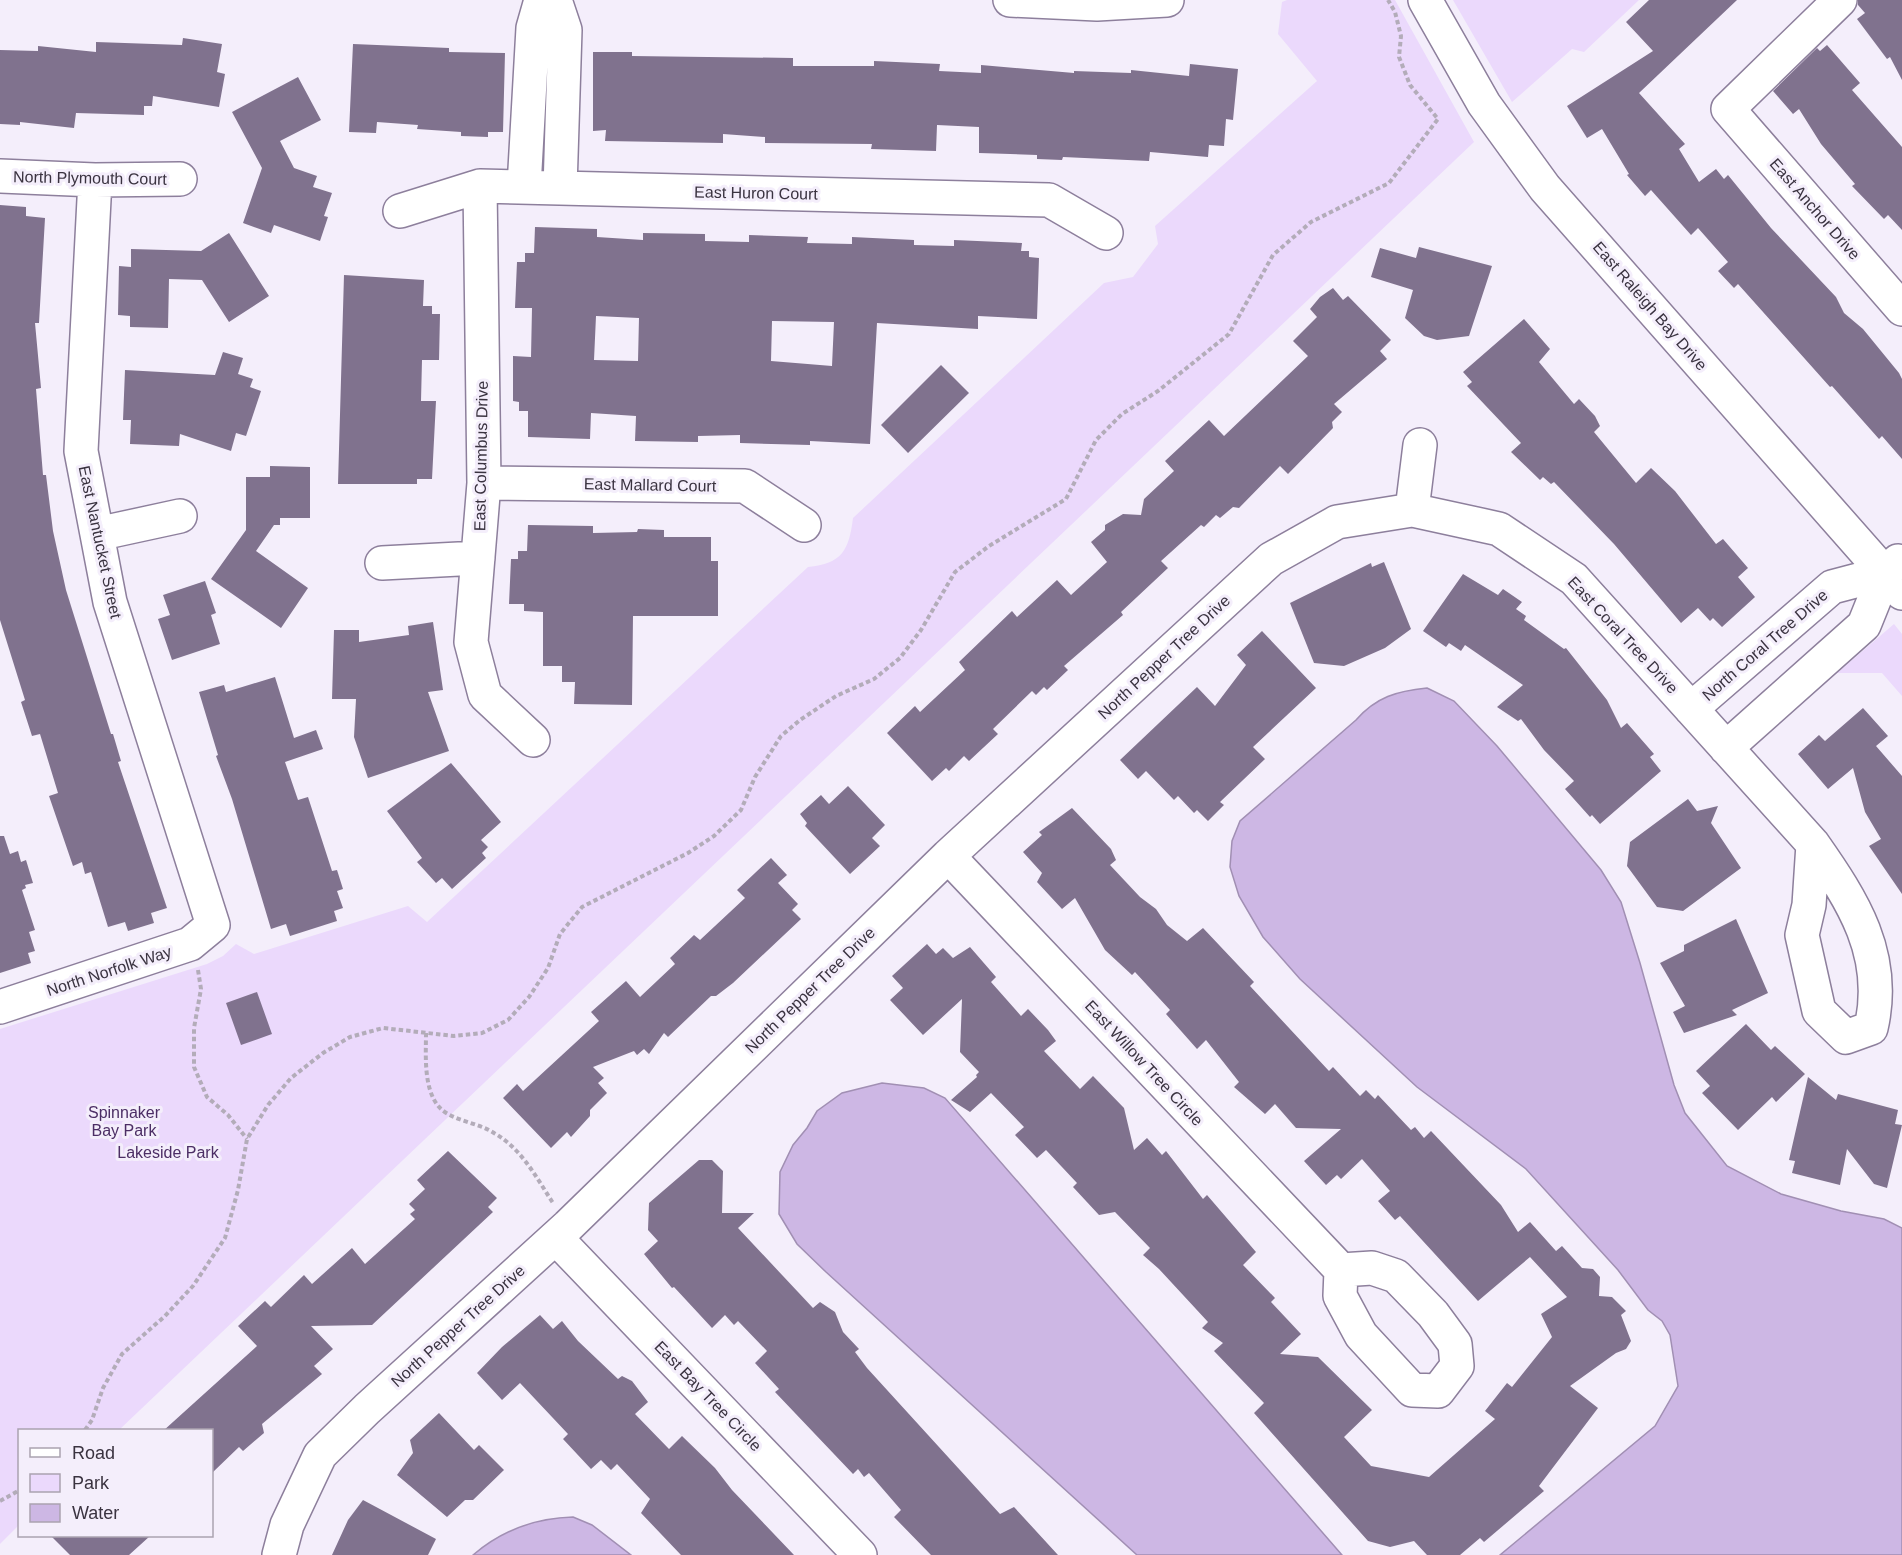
<svg xmlns="http://www.w3.org/2000/svg" width="1902" height="1555" viewBox="0 0 1902 1555" font-family="Helvetica,sans-serif">
<style>
.green{fill:#ebd9fc}
.water{fill:#cdb7e4;stroke:#a18fb3;stroke-width:1.5}
.building{fill:#80728e;fill-rule:evenodd}
.lines{fill:none;stroke-linecap:round;stroke-linejoin:round}
.minor-casing{stroke:#8d7f9c;stroke-width:36}
.path{stroke:#b3acb9;stroke-width:4;stroke-dasharray:4.5 3;stroke-linecap:butt}
.minor{stroke:#fff;stroke-width:33}
.labels{text-anchor:middle;dominant-baseline:central;stroke-width:6;stroke-linejoin:round;paint-order:stroke}
.street-label{font-size:16px;fill:#3a3340;stroke:#f4eefb}
.park-label{font-size:16px;fill:#4c2e65;stroke:#f4eefb}
</style>
<rect width="100%" height="100%" fill="#f4eefb"/>
<path class="green" d="M 1287,0 L 1395,0 L 1474,142 L 119,1430 L 20,1430 L 19,1525 L 0,1544 L 0,1029 L 207,964 L 223,956 L 236,944 L 254,954 L 408,906 L 427,922 L 808,567 C 842,564 849,550 853,518 L 1104,283 L 1133,277 L 1158,244 L 1155,226 L 1317,81 L 1278,34 L 1282,2 Z
M 1453,0 L 1639,0 L 1584,52 L 1572,49 L 1512,102 Z
M 1894,624 L 1902,634 L 1902,696 L 1882,673 L 1837,673 Z"/>
<path class="water" d="M 1427,688 L 1454,701 L 1497,746 L 1601,870 L 1621,902 L 1640,963 L 1674,1085 L 1685,1113 L 1727,1166 L 1781,1194 L 1841,1211 L 1884,1219 L 1902,1228 L 1902,1555 L 1500,1555 L 1655,1426 L 1678,1386 L 1670,1335 L 1662,1321 L 1648,1310 L 1618,1270 L 1526,1169 L 1417,1087 L 1300,979 L 1263,937 L 1239,896 L 1230,867 L 1232,841 L 1240,821 L 1356,720 C 1376,697 1397,691 1427,688 Z
M 882,1083 L 924,1088 L 945,1098 L 1342,1555 L 1137,1555 L 826,1272 L 797,1244 L 779,1214 L 780,1172 L 793,1145 L 807,1128 L 817,1111 L 842,1093 Z
M 573,1517 L 592,1525 L 631,1555 L 473,1555 C 501,1531 536,1518 573,1517 Z"/>
<path class="building" d="M 1649,0 L 1737,0 L 1639,93 L 1685,144 L 1679,149 L 1699,182 L 1716,169 L 1724,179 L 1728,175 L 1771,228 L 1836,297 L 1844,313 L 1863,329 L 1899,373 L 1902,379 L 1902,459 L 1882,436 L 1879,439 L 1832,386 L 1830,387 L 1738,284 L 1734,288 L 1718,271 L 1728,262 L 1698,228 L 1691,235 L 1651,190 L 1645,196 L 1627,175 L 1629,174 L 1602,129 L 1587,138 L 1567,106 L 1653,51 L 1626,22 Z
M 1858,0 L 1902,0 L 1902,80 L 1890,57 L 1887,59 L 1857,19 L 1865,13 L 1858,5 Z
M 183,38 L 222,44 L 217,72 L 225,74 L 219,107 L 153,96 L 152,106 L 144,106 L 144,115 L 76,113 L 74,128 L 20,122 L 20,125 L 0,124 L 0,50 L 38,51 L 38,46 L 96,52 L 96,42 L 182,45 Z
M 353,44 L 449,48 L 449,52 L 505,53 L 503,132 L 488,132 L 488,137 L 461,136 L 461,132 L 417,129 L 418,125 L 377,122 L 376,133 L 349,132 Z
M 1827,45 L 1860,83 L 1852,90 L 1902,147 L 1902,230 L 1888,215 L 1884,219 L 1852,186 L 1855,184 L 1821,144 L 1799,109 L 1793,114 L 1773,91 L 1817,48 L 1820,51 Z
M 593,52 L 632,52 L 632,56 L 793,58 L 793,66 L 874,66 L 874,61 L 940,64 L 939,71 L 981,73 L 981,65 L 1074,73 L 1074,71 L 1131,73 L 1131,70 L 1189,76 L 1190,64 L 1238,69 L 1233,120 L 1226,119 L 1224,146 L 1209,145 L 1208,157 L 1150,152 L 1149,161 L 1063,157 L 1062,160 L 1037,159 L 1037,155 L 979,153 L 979,127 L 937,125 L 936,151 L 871,149 L 872,144 L 765,143 L 765,137 L 723,134 L 723,143 L 605,141 L 606,130 L 593,131 Z
M 298,77 L 321,120 L 280,141 L 294,168 L 317,176 L 313,187 L 332,193 L 324,216 L 328,217 L 320,241 L 274,225 L 271,233 L 243,223 L 262,168 L 232,112 Z
M 0,205 L 26,207 L 26,216 L 45,218 L 39,323 L 35,323 L 41,388 L 36,389 L 43,475 L 46,475 L 53,531 L 66,590 L 111,734 L 113,734 L 121,761 L 118,762 L 167,908 L 151,913 L 154,923 L 128,931 L 125,922 L 108,927 L 91,872 L 85,874 L 82,862 L 73,866 L 49,796 L 58,793 L 40,734 L 32,736 L 21,702 L 25,700 L 0,620 Z
M 535,227 L 597,229 L 597,237 L 643,240 L 643,233 L 705,234 L 705,241 L 749,242 L 749,235 L 808,237 L 807,243 L 852,244 L 852,237 L 914,240 L 914,245 L 954,246 L 954,240 L 1022,243 L 1021,251 L 1029,251 L 1029,257 L 1039,258 L 1037,319 L 978,316 L 978,329 L 877,323 L 870,444 L 810,441 L 810,445 L 740,443 L 740,435 L 698,436 L 698,442 L 635,441 L 636,416 L 591,413 L 590,439 L 528,437 L 528,411 L 519,411 L 519,402 L 513,401 L 513,356 L 531,357 L 532,308 L 515,308 L 517,262 L 525,262 L 525,253 L 534,253 ZM 596,316 L 639,318 L 638,361 L 594,360 ZM 772,321 L 834,322 L 832,366 L 771,361 Z
M 229,233 L 269,296 L 229,322 L 202,280 L 169,279 L 168,328 L 130,327 L 130,316 L 118,315 L 119,266 L 131,267 L 131,249 L 201,251 Z
M 1419,247 L 1492,266 L 1469,336 L 1437,340 L 1424,336 L 1405,318 L 1413,290 L 1371,277 L 1380,248 L 1416,258 Z
M 344,275 L 424,280 L 423,306 L 432,306 L 432,314 L 440,314 L 439,360 L 422,360 L 421,401 L 436,401 L 432,479 L 417,479 L 417,484 L 338,484 Z
M 1333,288 L 1343,300 L 1348,296 L 1391,340 L 1380,351 L 1387,359 L 1334,404 L 1342,412 L 1332,422 L 1333,428 L 1288,474 L 1280,466 L 1239,508 L 1233,507 L 1220,518 L 1216,515 L 1204,527 L 1201,525 L 1161,561 L 1168,568 L 1121,612 L 1123,615 L 1064,666 L 1068,670 L 1047,690 L 1044,687 L 1036,695 L 1032,691 L 993,729 L 998,734 L 969,761 L 964,756 L 949,771 L 946,768 L 932,781 L 887,733 L 915,706 L 920,712 L 965,670 L 959,662 L 1012,611 L 1017,617 L 1057,580 L 1071,595 L 1107,562 L 1091,542 L 1105,530 L 1105,525 L 1123,514 L 1141,515 L 1144,499 L 1174,471 L 1165,461 L 1209,420 L 1224,436 L 1308,356 L 1293,341 L 1317,317 L 1310,309 L 1320,297 Z
M 1524,319 L 1550,349 L 1539,362 L 1574,404 L 1579,399 L 1595,416 L 1600,426 L 1594,432 L 1636,483 L 1651,468 L 1675,491 L 1716,544 L 1723,539 L 1748,568 L 1738,577 L 1755,597 L 1722,627 L 1713,618 L 1710,621 L 1698,608 L 1681,623 L 1614,544 L 1554,482 L 1551,484 L 1543,477 L 1540,480 L 1511,452 L 1521,443 L 1467,386 L 1472,382 L 1463,372 Z
M 223,352 L 243,358 L 238,374 L 253,379 L 250,387 L 261,391 L 246,436 L 236,433 L 231,451 L 180,434 L 179,446 L 130,444 L 131,420 L 123,420 L 125,370 L 215,375 Z
M 941,365 L 969,393 L 908,453 L 881,425 Z
M 270,466 L 310,467 L 310,518 L 280,518 L 280,525 L 274,525 L 256,551 L 308,588 L 281,628 L 211,579 L 246,530 L 246,477 L 270,477 Z
M 528,525 L 593,526 L 593,533 L 637,532 L 638,529 L 664,530 L 664,537 L 711,537 L 711,561 L 718,561 L 718,616 L 633,616 L 632,705 L 574,704 L 575,682 L 562,682 L 562,666 L 543,666 L 543,612 L 524,611 L 524,604 L 509,604 L 511,559 L 518,559 L 518,551 L 527,551 Z
M 1384,562 L 1411,629 L 1385,648 L 1344,666 L 1314,663 L 1290,603 L 1371,563 L 1372,567 Z
M 1463,574 L 1498,595 L 1503,589 L 1522,602 L 1516,609 L 1526,616 L 1524,620 L 1564,649 L 1566,648 L 1607,700 L 1621,728 L 1627,723 L 1654,754 L 1650,757 L 1661,771 L 1600,824 L 1592,815 L 1590,817 L 1565,789 L 1574,781 L 1544,750 L 1521,719 L 1518,721 L 1497,707 L 1523,685 L 1465,645 L 1461,651 L 1449,643 L 1446,647 L 1423,631 Z
M 205,581 L 216,613 L 211,615 L 220,644 L 172,660 L 158,619 L 170,615 L 163,595 Z
M 433,622 L 443,690 L 428,692 L 449,751 L 368,778 L 354,737 L 356,699 L 332,699 L 334,630 L 359,630 L 359,642 L 409,635 L 408,626 Z
M 1262,631 L 1316,688 L 1253,747 L 1265,759 L 1220,802 L 1224,805 L 1208,821 L 1197,810 L 1194,813 L 1178,796 L 1174,800 L 1146,771 L 1138,779 L 1120,760 L 1197,687 L 1215,706 L 1246,665 L 1237,655 Z
M 275,677 L 294,738 L 316,730 L 323,749 L 285,762 L 298,800 L 308,797 L 332,871 L 337,870 L 343,889 L 337,891 L 343,908 L 334,911 L 337,921 L 290,936 L 286,924 L 271,929 L 232,799 L 216,756 L 218,755 L 199,692 L 224,685 L 226,692 Z
M 1863,708 L 1888,736 L 1876,746 L 1902,776 L 1902,894 L 1869,846 L 1881,839 L 1865,812 L 1853,768 L 1828,789 L 1798,754 L 1819,735 L 1825,741 Z
M 451,763 L 501,822 L 481,840 L 488,847 L 482,853 L 486,858 L 452,889 L 442,878 L 436,883 L 417,862 L 422,858 L 387,811 Z
M 848,786 L 885,825 L 872,838 L 880,846 L 850,874 L 805,826 L 807,823 L 800,814 L 821,795 L 829,804 Z
M 1688,799 L 1697,811 L 1718,806 L 1711,823 L 1741,868 L 1683,911 L 1657,907 L 1627,866 L 1630,842 Z
M 1072,808 L 1111,849 L 1116,860 L 1110,865 L 1140,897 L 1156,909 L 1167,925 L 1187,941 L 1203,928 L 1254,982 L 1250,986 L 1329,1071 L 1333,1067 L 1360,1096 L 1366,1090 L 1375,1099 L 1378,1095 L 1411,1130 L 1415,1127 L 1424,1138 L 1431,1131 L 1501,1205 L 1518,1232 L 1530,1222 L 1556,1251 L 1562,1246 L 1582,1268 L 1593,1269 L 1600,1277 L 1599,1296 L 1612,1297 L 1626,1311 L 1621,1315 L 1631,1341 L 1626,1349 L 1616,1353 L 1570,1386 L 1598,1408 L 1539,1486 L 1544,1491 L 1484,1542 L 1480,1538 L 1460,1555 L 1427,1555 L 1414,1541 L 1390,1547 L 1368,1541 L 1254,1413 L 1264,1403 L 1214,1351 L 1223,1343 L 1202,1328 L 1208,1322 L 1159,1269 L 1143,1255 L 1150,1248 L 1115,1212 L 1099,1215 L 1073,1187 L 1077,1183 L 1046,1150 L 1037,1158 L 1015,1135 L 1024,1127 L 991,1093 L 970,1112 L 951,1100 L 977,1077 L 976,1075 L 979,1072 L 960,1052 L 962,999 L 923,1035 L 890,1000 L 903,988 L 892,976 L 927,944 L 936,954 L 943,948 L 953,958 L 970,947 L 996,977 L 991,982 L 1021,1016 L 1028,1009 L 1048,1030 L 1056,1041 L 1044,1051 L 1080,1089 L 1093,1076 L 1124,1108 L 1134,1150 L 1147,1138 L 1162,1155 L 1166,1151 L 1203,1199 L 1207,1195 L 1256,1252 L 1243,1265 L 1275,1298 L 1271,1302 L 1301,1334 L 1280,1354 L 1318,1357 L 1372,1410 L 1344,1437 L 1371,1466 L 1429,1477 L 1495,1419 L 1485,1411 L 1507,1383 L 1512,1387 L 1552,1337 L 1541,1314 L 1567,1297 L 1530,1257 L 1478,1301 L 1400,1216 L 1395,1220 L 1378,1201 L 1390,1191 L 1362,1159 L 1341,1179 L 1337,1175 L 1326,1185 L 1304,1161 L 1341,1129 L 1296,1128 L 1275,1104 L 1265,1114 L 1234,1087 L 1239,1082 L 1206,1040 L 1197,1049 L 1166,1014 L 1170,1010 L 1135,972 L 1132,975 L 1105,950 L 1075,898 L 1062,909 L 1037,882 L 1042,873 L 1023,852 L 1042,835 L 1039,832 Z
M 0,836 L 4,836 L 10,854 L 18,851 L 21,862 L 26,860 L 33,883 L 25,885 L 26,888 L 22,890 L 35,930 L 29,932 L 35,951 L 28,953 L 31,963 L 0,973 Z
M 771,858 L 787,875 L 778,883 L 798,904 L 792,910 L 801,919 L 733,983 L 716,996 L 711,996 L 668,1037 L 664,1033 L 649,1054 L 644,1049 L 637,1055 L 634,1051 L 593,1067 L 604,1078 L 598,1083 L 607,1093 L 590,1110 L 590,1116 L 571,1137 L 567,1132 L 551,1148 L 503,1098 L 517,1084 L 523,1091 L 599,1021 L 591,1012 L 626,981 L 640,997 L 675,964 L 670,958 L 694,935 L 700,940 L 745,898 L 737,890 Z
M 1736,919 L 1768,993 L 1732,1010 L 1737,1015 L 1684,1033 L 1673,1012 L 1685,1006 L 1660,963 L 1684,951 L 1684,945 Z
M 257,992 L 272,1034 L 241,1045 L 226,1003 Z
M 1746,1024 L 1771,1050 L 1775,1046 L 1805,1074 L 1776,1102 L 1772,1097 L 1738,1130 L 1702,1093 L 1710,1086 L 1696,1071 Z
M 1808,1077 L 1836,1100 L 1838,1094 L 1898,1110 L 1895,1124 L 1902,1125 L 1887,1188 L 1874,1184 L 1847,1149 L 1840,1185 L 1792,1173 L 1795,1161 L 1789,1160 Z
M 448,1151 L 497,1198 L 488,1207 L 493,1212 L 372,1325 L 311,1326 L 333,1349 L 314,1366 L 322,1374 L 262,1424 L 264,1433 L 243,1451 L 239,1447 L 212,1473 L 212,1431 L 163,1431 L 257,1346 L 238,1326 L 265,1301 L 271,1307 L 304,1275 L 312,1284 L 352,1248 L 365,1264 L 415,1219 L 410,1214 L 415,1210 L 409,1204 L 425,1189 L 417,1180 Z
M 699,1160 L 712,1160 L 723,1171 L 722,1213 L 754,1213 L 738,1228 L 813,1308 L 820,1302 L 835,1312 L 843,1332 L 859,1349 L 855,1352 L 867,1368 L 1000,1514 L 1014,1507 L 1058,1555 L 931,1555 L 894,1517 L 901,1510 L 869,1473 L 864,1477 L 858,1469 L 853,1474 L 775,1392 L 779,1389 L 755,1363 L 767,1351 L 738,1321 L 734,1325 L 725,1315 L 712,1328 L 674,1287 L 672,1288 L 644,1254 L 658,1241 L 648,1230 L 649,1203 Z
M 540,1315 L 553,1329 L 562,1321 L 578,1341 L 618,1379 L 622,1376 L 632,1381 L 648,1402 L 635,1414 L 669,1449 L 682,1436 L 715,1468 L 732,1490 L 794,1555 L 681,1555 L 641,1513 L 650,1499 L 617,1464 L 611,1470 L 601,1460 L 591,1469 L 563,1439 L 568,1434 L 520,1383 L 502,1400 L 477,1373 L 502,1347 Z
M 439,1413 L 474,1450 L 479,1445 L 504,1470 L 473,1500 L 465,1500 L 447,1517 L 397,1475 L 413,1453 L 410,1440 Z
M 363,1500 L 436,1539 L 428,1555 L 332,1555 L 348,1520 Z
M 51,1536 L 150,1536 L 129,1555 L 70,1555 Z"/>
<g class="lines">
<g class="minor-casing">
<path id="minor" d="M 555,0 L 565,30 L 560,188
M 1010,0 L 1097,4 L 1167,0
M 1425,0 L 1484,104 L 1545,188 L 1902,593
M 1840,0 L 1728,109 L 1902,309
M 0,176 L 95,180 L 180,179
M 480,186 L 484,483 L 471,642 L 485,695 L 533,740
M 524,187 L 533,28 L 541,0
M 400,211 L 480,186 L 1049,200 L 1106,233
M 484,483 L 745,486 L 804,525
M 1412,510 L 1420,445
M 97,534 L 180,516
M 382,563 L 478,558
M 1691,709 L 1832,587 L 1885,573
M 1726,748 L 1864,625 L 1885,573 L 1898,561
M 948,856 L 1341,1270 L 1340,1296 L 1361,1335 L 1412,1390 L 1438,1391 L 1457,1366 L 1455,1344 L 1433,1314 L 1396,1276 L 1372,1268 L 1341,1270
M 0,1007 L 190,944 L 213,925 L 110,602 L 81,451 L 95,180
M 556,1238 L 860,1555
M 279,1555 L 287,1525 L 320,1455 L 367,1409 L 568,1226 L 948,856 L 1271,559 L 1337,522 L 1412,510 L 1499,529 L 1574,579 L 1813,844 C 1853,901 1888,955 1871,1028 L 1846,1037 L 1819,1011 L 1802,935 L 1809,905 L 1813,844"/>
</g>
<path class="path" d="M 198,970 L 201,989 L 194,1028 L 194,1067 L 207,1097 L 228,1115 L 247,1139
M 426,1033 C 426,1057 422,1100 448,1114 C 462,1122 480,1124 494,1133 C 522,1149 536,1177 553,1203
M 85,1430 L 92,1420 L 103,1388 L 122,1354 L 165,1316 L 193,1286 L 225,1238 L 238,1190 L 247,1139 L 268,1105 L 291,1078 L 323,1053 L 350,1037 L 383,1028 L 454,1036 L 482,1033 L 508,1020 L 529,997 L 548,968 L 560,934 L 582,907 L 688,853 L 714,836 L 741,810 L 755,777 L 781,736 L 800,720 L 836,696 L 874,679 L 900,658 L 921,630 L 955,572 L 989,546 L 1066,499 L 1096,440 L 1122,414 L 1158,391 L 1229,334 L 1273,255 L 1311,222 L 1389,183 L 1438,119 L 1410,85 L 1399,57 L 1401,36 L 1395,12 L 1388,0
M 0,1501 L 20,1490"/>
<use href="#minor" class="minor"/>
</g>
<g class="labels">
<g class="street-label">
<text transform="translate(90 178) rotate(1)">North Plymouth Court</text>
<text transform="translate(756 193) rotate(1)">East Huron Court</text>
<text transform="translate(1815 209) rotate(49)">East Anchor Drive</text>
<text transform="translate(1650 306) rotate(49)">East Raleigh Bay Drive</text>
<text transform="translate(481 456) rotate(-89)">East Columbus Drive</text>
<text transform="translate(650 485) rotate(1)">East Mallard Court</text>
<text transform="translate(100 542) rotate(78)">East Nantucket Street</text>
<text transform="translate(1623 635) rotate(47)">East Coral Tree Drive</text>
<text transform="translate(1765 645) rotate(-41)">North Coral Tree Drive</text>
<text transform="translate(1164 657) rotate(-43)">North Pepper Tree Drive</text>
<text transform="translate(109 971) rotate(-18)">North Norfolk Way</text>
<text transform="translate(810 990) rotate(-44)">North Pepper Tree Drive</text>
<text transform="translate(1144 1063) rotate(47)">East Willow Tree Circle</text>
<text transform="translate(458 1326) rotate(-42)">North Pepper Tree Drive</text>
<text transform="translate(708 1396) rotate(46)">East Bay Tree Circle</text>
</g>
<g class="park-label">
<text x="124" y="1112">Spinnaker<tspan x="124" dy="18">Bay Park</tspan></text>
<text x="168" y="1152">Lakeside Park</text>
</g>
</g>
<rect x="18" y="1429" width="195" height="108" fill="#f4eefb" stroke="#aaa3b0" stroke-width="1.5"/>
<rect x="30" y="1448" width="30" height="9" fill="#ffffff" stroke="#aaa3b0" stroke-width="1.5"/>
<text x="72" y="1459" font-size="18" fill="#3a3340">Road</text>
<rect x="30" y="1474" width="30" height="18" fill="#ebd9fc" stroke="#aaa3b0" stroke-width="1.5"/>
<text x="72" y="1489" font-size="18" fill="#3a3340">Park</text>
<rect x="30" y="1504" width="30" height="18" fill="#cdb7e4" stroke="#aaa3b0" stroke-width="1.5"/>
<text x="72" y="1519" font-size="18" fill="#3a3340">Water</text>
</svg>
